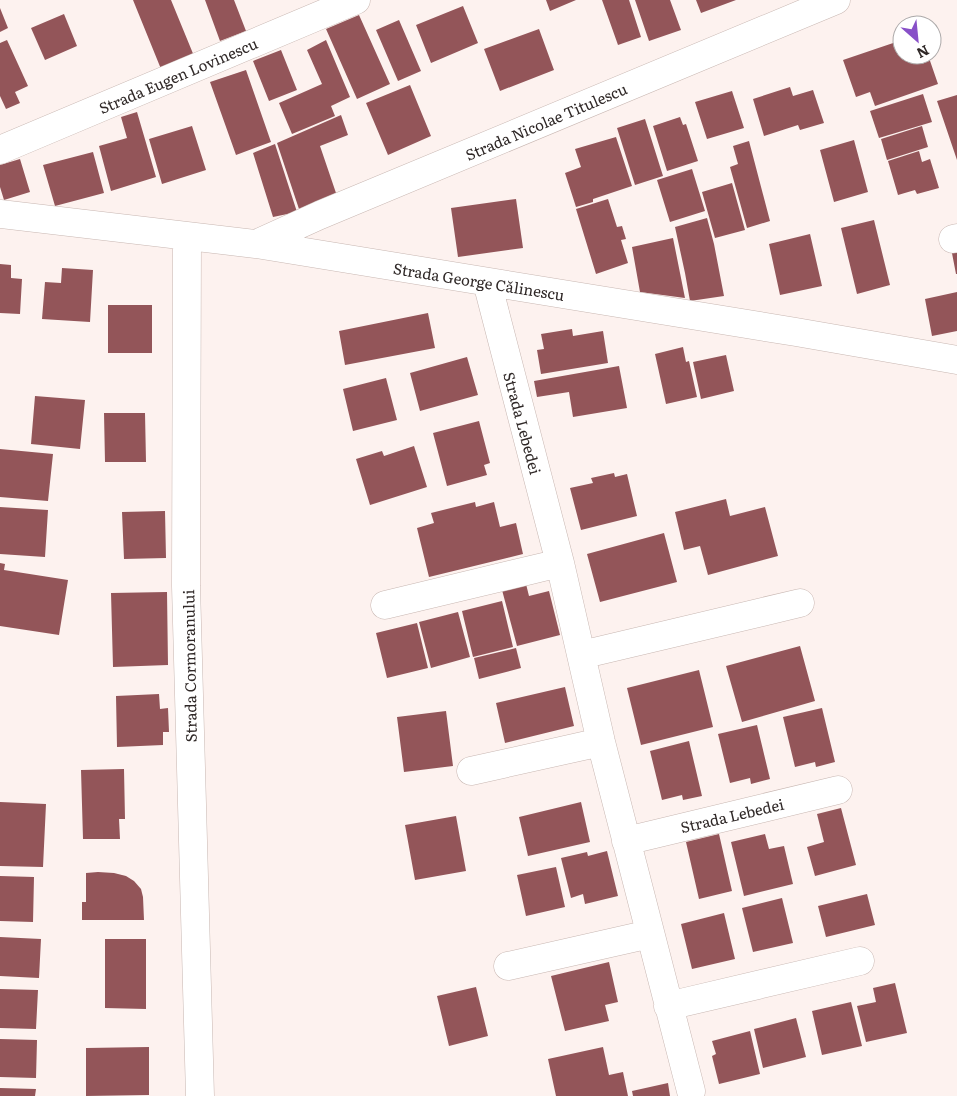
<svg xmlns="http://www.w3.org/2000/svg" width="957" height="1096" viewBox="0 0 957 1096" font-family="Literata,serif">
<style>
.building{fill:#935559}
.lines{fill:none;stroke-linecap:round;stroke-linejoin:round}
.street-casing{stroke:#c8b7b2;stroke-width:29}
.street{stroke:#fff;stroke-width:28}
.labels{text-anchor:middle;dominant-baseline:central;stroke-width:5;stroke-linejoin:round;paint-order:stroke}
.street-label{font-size:15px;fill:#2f2827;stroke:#fff}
</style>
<rect width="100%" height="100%" fill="#fdf2ef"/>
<path class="building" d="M 133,0 L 171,0 L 194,56 L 161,69 Z
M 205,0 L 234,0 L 246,31 L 220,41 Z
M 546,0 L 576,0 L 550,11 Z
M 602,0 L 629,0 L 641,37 L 618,45 Z
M 635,0 L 670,0 L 681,30 L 649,41 Z
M 696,0 L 736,0 L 701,13 Z
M 463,6 L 478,43 L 431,63 L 416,25 Z
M 0,8 L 8,28 L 0,32 Z
M 64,14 L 77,46 L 45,60 L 31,28 Z
M 359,15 L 390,84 L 357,99 L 326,29 Z
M 399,20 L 421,71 L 398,81 L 376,30 Z
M 539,29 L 554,70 L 500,91 L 484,49 Z
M 7,40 L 28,86 L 15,92 L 20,103 L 6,109 L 0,96 L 0,43 Z
M 326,40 L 350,97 L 331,106 L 335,116 L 292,134 L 279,103 L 322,84 L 307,50 Z
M 902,40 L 902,55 L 928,55 L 938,84 L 875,106 L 870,92 L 856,97 L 843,60 Z
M 281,50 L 297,90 L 269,101 L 253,61 Z
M 246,70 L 271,142 L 236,155 L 210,82 Z
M 410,85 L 431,136 L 388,155 L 366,103 Z
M 790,87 L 793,96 L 813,90 L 824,123 L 800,130 L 798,125 L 764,136 L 753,99 Z
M 732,91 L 744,128 L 707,139 L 695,102 Z
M 923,94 L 932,122 L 879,138 L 870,111 Z
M 957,95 L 957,160 L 937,101 Z
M 137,112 L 156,177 L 111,191 L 99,146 L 127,138 L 121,117 Z
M 341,115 L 348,135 L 320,146 L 336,193 L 299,209 L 277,143 Z
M 680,117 L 683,125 L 686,124 L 698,161 L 667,171 L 653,126 Z
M 645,119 L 663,176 L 635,185 L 617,128 Z
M 192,126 L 206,170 L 162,184 L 149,139 Z
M 922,126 L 928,147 L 887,160 L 881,139 Z
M 616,137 L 632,186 L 593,199 L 593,202 L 576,207 L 565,173 L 581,167 L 575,149 Z
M 854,140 L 868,192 L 834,202 L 820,150 Z
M 749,141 L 770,221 L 747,228 L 730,167 L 738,164 L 733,146 Z
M 275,144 L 297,212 L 273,217 L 253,153 Z
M 919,151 L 922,162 L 930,159 L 939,188 L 917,194 L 915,190 L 898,195 L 888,161 Z
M 93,152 L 104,193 L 55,206 L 43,165 Z
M 20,159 L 30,192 L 4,200 L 0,187 L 0,165 Z
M 692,169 L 705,211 L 670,222 L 657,180 Z
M 732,183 L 745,230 L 715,238 L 702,192 Z
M 516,199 L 523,248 L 458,257 L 451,208 Z
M 608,199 L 617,227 L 622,226 L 626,239 L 621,240 L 628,263 L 596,274 L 576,209 Z
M 707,218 L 714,244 L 724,296 L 690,301 L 685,273 L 675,227 Z
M 874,220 L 890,285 L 857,294 L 841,228 Z
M 810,234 L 822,286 L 780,295 L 769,244 Z
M 673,238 L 685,298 L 640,292 L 632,247 Z
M 957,247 L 957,274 L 956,274 L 951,248 Z
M 0,264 L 11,265 L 11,278 L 22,279 L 20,314 L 0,313 Z
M 62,268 L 93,270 L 90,322 L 42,319 L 45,282 L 61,283 Z
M 957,292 L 957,331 L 932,336 L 925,299 Z
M 108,305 L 152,305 L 152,353 L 108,353 Z
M 428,313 L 435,348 L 345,365 L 339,331 Z
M 572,329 L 573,336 L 603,331 L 608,363 L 541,374 L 537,350 L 544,349 L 541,334 Z
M 683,347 L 686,362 L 689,361 L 697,397 L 666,404 L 655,354 Z
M 726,355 L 734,391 L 701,399 L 693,362 Z
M 467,357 L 478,395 L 420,411 L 410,373 Z
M 619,366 L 627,408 L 573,417 L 569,392 L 537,397 L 534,381 Z
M 386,378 L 397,420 L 353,431 L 343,389 Z
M 35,396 L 85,400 L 80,449 L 31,444 Z
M 104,413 L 145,413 L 146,462 L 105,462 Z
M 479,421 L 490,463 L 484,465 L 487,475 L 447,486 L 433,433 Z
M 414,446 L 427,487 L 370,505 L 356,459 L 382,451 L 384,456 Z
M 0,449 L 53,454 L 48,501 L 0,497 Z
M 614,473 L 615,477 L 627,474 L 637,516 L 581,530 L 570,488 L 593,483 L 591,478 Z
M 726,499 L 730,516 L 765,507 L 778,556 L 708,575 L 700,546 L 684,550 L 675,512 Z
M 475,502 L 476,507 L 494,502 L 500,527 L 516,523 L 523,554 L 429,577 L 417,528 L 434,523 L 431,513 Z
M 0,507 L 48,510 L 45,557 L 0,554 Z
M 165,511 L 166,558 L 124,559 L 122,512 Z
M 664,533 L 677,582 L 600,602 L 587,554 Z
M 0,563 L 5,564 L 4,570 L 68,580 L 59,635 L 0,626 Z
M 526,584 L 529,596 L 549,591 L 560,635 L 517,646 L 502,590 Z
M 167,592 L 168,665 L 113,667 L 111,593 Z
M 502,601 L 513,647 L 473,657 L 462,611 Z
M 458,612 L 470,657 L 431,668 L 419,622 Z
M 417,623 L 428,668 L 387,678 L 376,633 Z
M 800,646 L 815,701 L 742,722 L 726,666 Z
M 516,648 L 521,668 L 479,679 L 474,658 Z
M 699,670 L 713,727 L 641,745 L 627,688 Z
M 565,687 L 574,726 L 505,743 L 496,703 Z
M 159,694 L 160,709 L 168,708 L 169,732 L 163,732 L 163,745 L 117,747 L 116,696 Z
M 822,708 L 835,762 L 816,767 L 815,762 L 795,767 L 783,717 Z
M 446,711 L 453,766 L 404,772 L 397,717 Z
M 757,725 L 770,779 L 751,784 L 750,778 L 730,783 L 718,734 Z
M 689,741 L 702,796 L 683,800 L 682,795 L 662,800 L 650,751 Z
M 124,769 L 125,819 L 119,819 L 120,839 L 83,839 L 81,770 Z
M 0,802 L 46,804 L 43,867 L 0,866 Z
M 581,802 L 590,842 L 528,856 L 519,817 Z
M 841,808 L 856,865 L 815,876 L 807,847 L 824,842 L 817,814 Z
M 456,816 L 466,871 L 415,880 L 405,825 Z
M 719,834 L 732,891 L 699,899 L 686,842 Z
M 765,834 L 769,849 L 784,846 L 793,884 L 744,896 L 731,842 Z
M 607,851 L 618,896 L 585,904 L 583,894 L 571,898 L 561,858 L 587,852 L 588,856 Z
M 556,867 L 565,907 L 526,916 L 517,875 Z
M 98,872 L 114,873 L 126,876 L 134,881 L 141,889 L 143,897 L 144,920 L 82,920 L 82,902 L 86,902 L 86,873 Z
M 0,876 L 34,877 L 33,922 L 0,921 Z
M 867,894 L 875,925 L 826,937 L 818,906 Z
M 782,898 L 793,943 L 753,952 L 742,908 Z
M 724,913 L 735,959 L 692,969 L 681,924 Z
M 0,937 L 41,939 L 39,978 L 0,976 Z
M 105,939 L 146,939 L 146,1009 L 105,1008 Z
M 609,962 L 618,1002 L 605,1005 L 609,1021 L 565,1031 L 551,976 Z
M 895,983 L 907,1033 L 866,1042 L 857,1006 L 876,1002 L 873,988 Z
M 476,987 L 488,1036 L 449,1046 L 437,996 Z
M 0,989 L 38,990 L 36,1029 L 0,1028 Z
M 851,1002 L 862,1046 L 822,1055 L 812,1011 Z
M 796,1018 L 806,1057 L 763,1068 L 754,1029 Z
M 750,1031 L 760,1074 L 719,1084 L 712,1056 L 716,1054 L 712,1041 Z
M 0,1039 L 37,1040 L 36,1078 L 0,1077 Z
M 149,1047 L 149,1095 L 86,1096 L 86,1048 Z
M 603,1047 L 609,1075 L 623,1072 L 628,1096 L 556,1096 L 548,1059 Z
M 668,1083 L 670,1096 L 633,1096 L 632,1091 Z
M 0,1088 L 36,1089 L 35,1096 L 0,1096 Z"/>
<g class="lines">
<g class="street-casing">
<path id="street" d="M 0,150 L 356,0
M 0,214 L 256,244 L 796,332 L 957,360
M 187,236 L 186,586 L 200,1096
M 953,239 L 957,238
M 256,244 L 320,215 L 836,0
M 487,282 L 560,563 L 601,742 L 691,1091
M 385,605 L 560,563
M 581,655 L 800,603
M 471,771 L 601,742
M 626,841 L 838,790
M 508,966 L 650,934
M 668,1006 L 860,961"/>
</g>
<use href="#street" class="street"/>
</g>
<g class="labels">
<g class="street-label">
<text transform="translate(178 75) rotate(-23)">Strada Eugen Lovinescu</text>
<text transform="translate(546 121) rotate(-23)">Strada Nicolae Titulescu</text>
<text transform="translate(479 281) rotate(9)">Strada George Călinescu</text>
<text transform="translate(523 423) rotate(75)">Strada Lebedei</text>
<text transform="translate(189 666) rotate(-91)">Strada Cormoranului</text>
<text transform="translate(732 815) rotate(-13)">Strada Lebedei</text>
</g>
</g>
<g transform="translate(917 40) rotate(153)"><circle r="24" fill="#ffffff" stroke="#aca9a9"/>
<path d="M0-4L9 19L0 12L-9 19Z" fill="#8850c8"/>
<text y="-8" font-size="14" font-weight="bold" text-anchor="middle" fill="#2f2827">N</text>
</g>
</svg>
